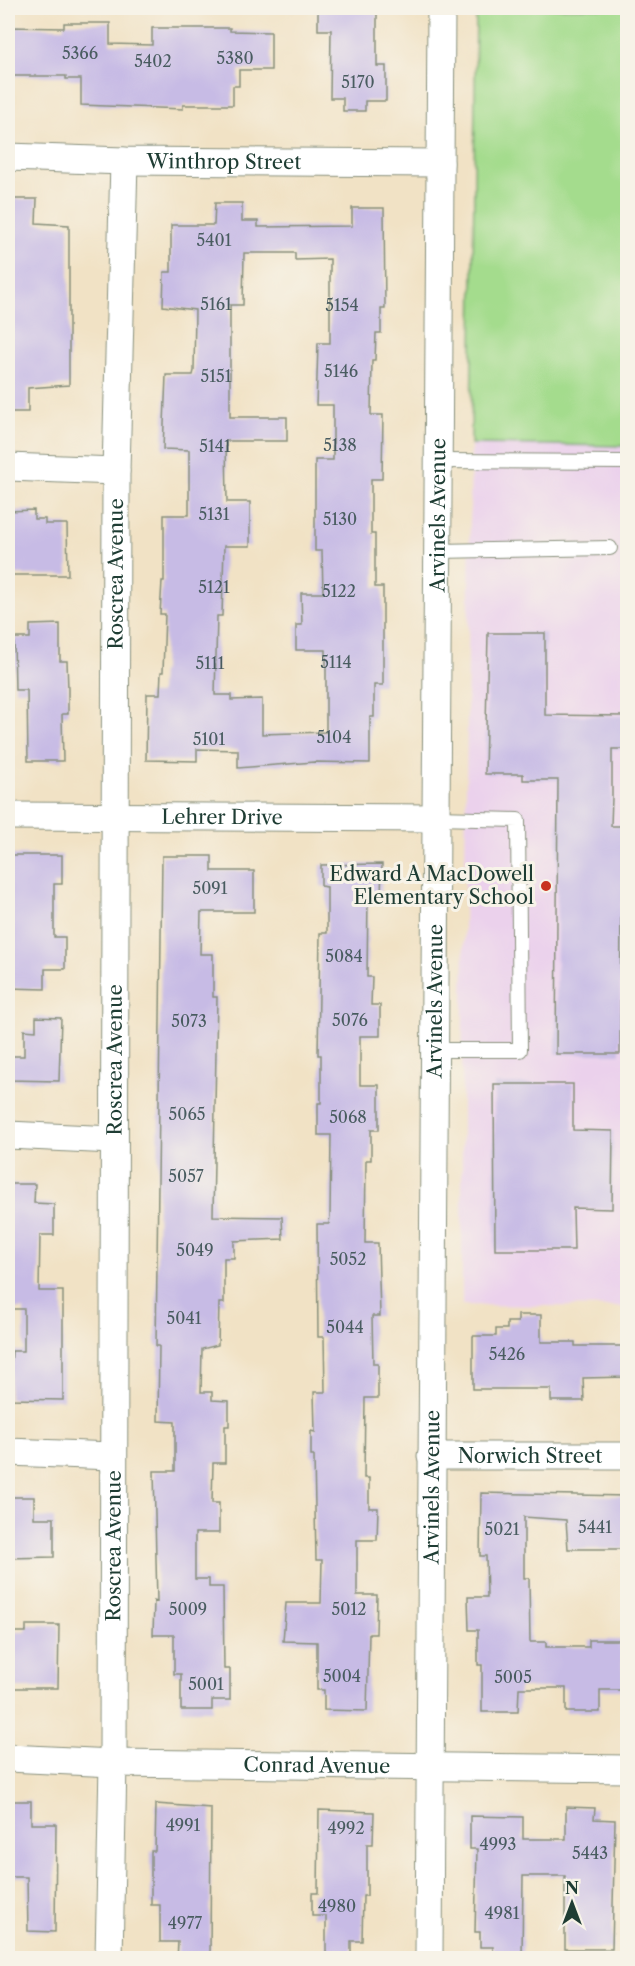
<svg xmlns="http://www.w3.org/2000/svg" width="635" height="1966" viewBox="0 0 635 1966" font-family="'Libre Caslon Text',serif">
<style>
.built{fill:#ebd1ec}
.green{fill:#a4dc8d;stroke:#628c60;stroke-width:1.5}
.building{fill:#c7bbe5;fill-rule:evenodd}
.lines{fill:none;stroke-linecap:round;stroke-linejoin:round}
.service-casing{stroke:#88907c;stroke-width:16}
.minor-casing{stroke:#88907c;stroke-width:29}
.service{stroke:#fff;stroke-width:14}
.minor{stroke:#fff;stroke-width:27}
.poi-dot{fill:#c8321e;stroke:#f7f3e8;stroke-width:2}
.labels{text-anchor:middle;dominant-baseline:central;stroke-width:6;stroke-linejoin:round;paint-order:stroke}
.number-label{font-size:16px;fill:#495c60}
.street-label{font-size:20px;fill:#1f3d34;stroke:#f7f3e8}
.poi-label{font-size:20px;fill:#1f3d34;stroke:#f7f3e8;text-anchor:end}
</style>
<rect width="100%" height="100%" fill="#f7f3e8"/>
<filter id="ink" filterUnits="userSpaceOnUse"><feTurbulence type="fractalNoise" baseFrequency=".0167" numOctaves="2"/><feDisplacementMap in="SourceGraphic" scale="12" xChannelSelector="R" yChannelSelector="G"/><feConvolveMatrix kernelMatrix="1 2 1 2 8 2 1 2 1" color-interpolation-filters="sRGB"/></filter>
<filter id="wash" filterUnits="userSpaceOnUse"><feTurbulence type="fractalNoise" baseFrequency=".008" numOctaves="4" result="noise"/><feDisplacementMap in="SourceGraphic" scale="24" xChannelSelector="R" yChannelSelector="G"/><feGaussianBlur stdDeviation="1.35" result="paint"/><feColorMatrix in="noise" values="0 0 0 0 0 0 0 0 0 0 0 0 0 0 0 0 0 1.4 0 .05"/><feComposite in="paint" operator="in"/></filter>
<g filter="url(#wash)">
<rect width="100%" height="100%" fill="#f1e2c5"/>
<path class="built" d="M 471,444 L 627,446 L 627,1307 L 462,1305 L 462,1076 Z"/>
<path class="green" d="M 476,8 L 627,8 L 627,446 L 471,444 Z"/>
<g id="blocks">
<path class="building" d="M 318,8 L 377,9 L 377,66 L 386,66 L 386,101 L 365,101 L 365,111 L 343,111 L 343,98 L 330,98 L 331,30 L 318,30 Z
M 64,23 L 110,23 L 110,44 L 152,45 L 152,28 L 230,28 L 230,31 L 271,32 L 271,70 L 239,70 L 239,86 L 233,86 L 233,105 L 183,105 L 183,109 L 81,105 L 81,79 L 66,79 L 66,76 L 8,76 L 8,27 L 64,28 Z
M 8,199 L 37,199 L 36,223 L 69,225 L 69,385 L 28,388 L 28,412 L 8,412 Z
M 215,203 L 242,203 L 242,221 L 258,221 L 258,227 L 352,226 L 352,208 L 384,208 L 385,309 L 381,309 L 381,333 L 376,333 L 375,360 L 372,360 L 371,415 L 383,415 L 382,479 L 371,479 L 371,534 L 375,534 L 375,587 L 383,587 L 383,685 L 374,685 L 374,717 L 370,717 L 370,763 L 314,762 L 238,768 L 238,750 L 197,749 L 197,761 L 146,760 L 147,694 L 160,694 L 161,672 L 163,672 L 165,614 L 160,614 L 162,581 L 164,581 L 164,515 L 189,515 L 189,450 L 163,449 L 166,375 L 193,375 L 194,371 L 195,310 L 163,306 L 164,272 L 171,272 L 171,225 L 214,225 ZM 244,253 L 295,253 L 295,260 L 330,259 L 330,343 L 318,343 L 317,377 L 316,405 L 333,405 L 333,460 L 315,460 L 315,551 L 322,551 L 323,593 L 301,593 L 302,625 L 296,625 L 296,650 L 326,650 L 326,732 L 262,734 L 262,699 L 231,700 L 231,695 L 215,695 L 217,616 L 222,616 L 224,546 L 250,546 L 250,502 L 227,502 L 226,441 L 287,441 L 287,417 L 230,417 L 230,305 L 243,305 Z
M 34,510 L 34,519 L 45,519 L 45,524 L 67,524 L 68,575 L 8,575 L 8,511 Z
M 60,624 L 60,661 L 67,661 L 68,689 L 68,714 L 62,714 L 63,761 L 28,761 L 27,690 L 15,690 L 14,638 L 30,638 L 30,625 Z
M 488,633 L 545,633 L 545,715 L 624,716 L 623,749 L 612,749 L 612,797 L 611,826 L 627,826 L 627,903 L 621,903 L 620,1054 L 556,1054 L 558,780 L 523,780 L 523,774 L 485,774 Z
M 8,855 L 62,855 L 62,884 L 54,884 L 54,937 L 65,937 L 65,969 L 45,969 L 45,989 L 8,988 Z
M 162,856 L 212,856 L 212,871 L 254,871 L 254,912 L 201,912 L 200,954 L 213,954 L 213,997 L 217,997 L 213,1216 L 282,1217 L 283,1239 L 234,1241 L 234,1258 L 224,1258 L 224,1303 L 219,1303 L 218,1345 L 202,1349 L 201,1392 L 212,1392 L 212,1400 L 229,1401 L 229,1426 L 225,1426 L 225,1463 L 213,1463 L 212,1503 L 219,1503 L 219,1533 L 195,1533 L 195,1579 L 209,1579 L 209,1587 L 223,1587 L 224,1669 L 230,1669 L 230,1700 L 212,1700 L 212,1710 L 181,1710 L 181,1674 L 174,1674 L 174,1635 L 153,1635 L 154,1601 L 157,1602 L 154,1471 L 175,1471 L 175,1422 L 158,1421 L 159,1346 L 156,1346 Z
M 382,864 L 381,896 L 368,896 L 367,977 L 372,977 L 371,1005 L 380,1005 L 380,1036 L 360,1036 L 360,1085 L 379,1085 L 379,1130 L 371,1130 L 371,1160 L 366,1160 L 365,1243 L 378,1243 L 380,1316 L 372,1316 L 373,1364 L 378,1364 L 378,1398 L 365,1398 L 364,1478 L 369,1478 L 369,1508 L 378,1508 L 377,1540 L 357,1540 L 357,1595 L 377,1595 L 376,1634 L 369,1634 L 367,1711 L 324,1710 L 324,1690 L 317,1690 L 317,1642 L 283,1641 L 286,1603 L 321,1603 L 322,1560 L 316,1560 L 314,1456 L 311,1456 L 311,1431 L 315,1432 L 314,1392 L 325,1392 L 324,1337 L 318,1337 L 317,1224 L 329,1224 L 330,1216 L 331,1135 L 318,1135 L 318,1103 L 321,1103 L 321,1055 L 318,1055 L 320,933 L 327,933 L 327,887 L 321,886 L 321,865 Z
M 36,1017 L 61,1018 L 59,1081 L 8,1080 L 8,1056 L 24,1056 L 24,1030 L 36,1031 Z
M 494,1084 L 573,1084 L 573,1130 L 613,1131 L 612,1209 L 573,1208 L 574,1250 L 495,1250 Z
M 8,1184 L 35,1184 L 34,1203 L 54,1204 L 54,1235 L 40,1235 L 39,1291 L 63,1291 L 63,1400 L 9,1399 L 12,1351 L 24,1351 L 24,1309 L 8,1309 Z
M 518,1315 L 541,1315 L 541,1342 L 575,1342 L 575,1346 L 627,1346 L 627,1377 L 583,1378 L 584,1401 L 551,1401 L 551,1389 L 473,1389 L 473,1336 L 496,1336 L 496,1329 L 507,1329 L 507,1322 L 518,1322 Z
M 481,1493 L 627,1496 L 624,1549 L 568,1549 L 566,1520 L 524,1517 L 524,1578 L 529,1578 L 530,1642 L 546,1642 L 546,1647 L 589,1647 L 589,1640 L 621,1640 L 624,1690 L 600,1690 L 600,1712 L 566,1712 L 566,1688 L 519,1688 L 518,1712 L 482,1712 L 482,1665 L 478,1665 L 478,1630 L 469,1630 L 468,1597 L 487,1597 L 486,1556 L 480,1556 Z
M 8,1497 L 34,1497 L 34,1518 L 54,1518 L 54,1557 L 8,1558 Z
M 26,1625 L 59,1625 L 58,1688 L 8,1688 L 8,1632 L 26,1632 Z
M 8,1801 L 31,1801 L 31,1824 L 56,1824 L 55,1932 L 28,1931 L 27,1877 L 8,1877 Z
M 156,1804 L 211,1808 L 210,1959 L 177,1959 L 178,1942 L 160,1942 L 160,1905 L 151,1905 L 151,1851 L 155,1851 Z
M 566,1807 L 595,1808 L 594,1819 L 615,1820 L 612,1949 L 565,1949 L 565,1876 L 523,1876 L 522,1959 L 493,1959 L 493,1947 L 480,1947 L 480,1932 L 475,1932 L 477,1849 L 470,1849 L 470,1816 L 523,1817 L 523,1839 L 566,1839 Z
M 319,1810 L 374,1812 L 373,1844 L 367,1844 L 367,1896 L 363,1896 L 362,1941 L 351,1941 L 351,1959 L 326,1959 L 326,1916 L 312,1916 L 312,1893 L 318,1893 Z"/>
</g>
</g>
<g filter="url(#ink)">
<use href="#blocks" fill-opacity="0" stroke="#88907c" stroke-width="1.5"/>
<g class="lines">
<g class="service-casing">
<path id="service" d="M 438,461 L 628,462
M 438,551 L 610,548
M 435,1050 L 520,1050 L 518,820 L 437,818"/>
</g>
<g class="minor-casing">
<g id="minor">
<path id="s1" d="M 8,157 L 124,161 L 440,163"/>
<path d="M 8,467 L 116,471"/>
<path id="s2" d="M 8,816 L 437,818"/>
<path d="M 8,1135 L 113,1140"/>
<path d="M 8,1452 L 113,1456"/>
<path id="s3" d="M 431,1456 L 628,1456"/>
<path id="s4" d="M 8,1758 L 113,1763 L 628,1769"/>
<path id="s5" d="M 109,1958 L 113,1763 L 116,471 L 124,161"/>
<path id="s6" d="M 429,1958 L 441,8"/>
</g>
</g>
<use href="#service" class="service"/>
<use href="#minor" class="minor"/>
</g>
</g>
<circle class="poi-dot" cx="546" cy="886" r="6"/>
<g class="labels">
<g class="number-label">
<text x="80" y="53">5366</text>
<text x="235" y="58">5380</text>
<text x="153" y="61">5402</text>
<text x="358" y="82">5170</text>
<text x="214" y="240">5401</text>
<text x="216" y="304">5161</text>
<text x="342" y="305">5154</text>
<text x="341" y="371">5146</text>
<text x="216" y="376">5151</text>
<text x="340" y="445">5138</text>
<text x="215" y="446">5141</text>
<text x="214" y="514">5131</text>
<text x="340" y="519">5130</text>
<text x="214" y="587">5121</text>
<text x="339" y="591">5122</text>
<text x="336" y="662">5114</text>
<text x="210" y="663">5111</text>
<text x="334" y="737">5104</text>
<text x="209" y="739">5101</text>
<text x="210" y="888">5091</text>
<text x="344" y="956">5084</text>
<text x="350" y="1020">5076</text>
<text x="189" y="1021">5073</text>
<text x="187" y="1114">5065</text>
<text x="348" y="1117">5068</text>
<text x="186" y="1176">5057</text>
<text x="195" y="1250">5049</text>
<text x="348" y="1259">5052</text>
<text x="184" y="1318">5041</text>
<text x="345" y="1327">5044</text>
<text x="507" y="1354">5426</text>
<text x="595" y="1527">5441</text>
<text x="502" y="1529">5021</text>
<text x="188" y="1609">5009</text>
<text x="349" y="1609">5012</text>
<text x="342" y="1676">5004</text>
<text x="513" y="1677">5005</text>
<text x="206" y="1684">5001</text>
<text x="183" y="1825">4991</text>
<text x="346" y="1828">4992</text>
<text x="498" y="1844">4993</text>
<text x="590" y="1853">5443</text>
<text x="337" y="1906">4980</text>
<text x="502" y="1913">4981</text>
<text x="185" y="1923">4977</text>
</g>
<g class="street-label">
<text stroke="none"><textPath href="#s1" startOffset="216">Winthrop Street</textPath></text>
<text stroke="none"><textPath href="#s6" startOffset="1443">Arvinels Avenue</textPath></text>
<text stroke="none"><textPath href="#s5" startOffset="1384">Roscrea Avenue</textPath></text>
<text stroke="none"><textPath href="#s2" startOffset="214">Lehrer Drive</textPath></text>
<text stroke="none"><textPath href="#s6" startOffset="957">Arvinels Avenue</textPath></text>
<text stroke="none"><textPath href="#s5" startOffset="898">Roscrea Avenue</textPath></text>
<text stroke="none"><textPath href="#s3" startOffset="99">Norwich Street</textPath></text>
<text stroke="none"><textPath href="#s6" startOffset="471">Arvinels Avenue</textPath></text>
<text stroke="none"><textPath href="#s5" startOffset="412">Roscrea Avenue</textPath></text>
<text stroke="none"><textPath href="#s4" startOffset="309">Conrad Avenue</textPath></text>
</g>
<g class="poi-label">
<text x="534" y="874">Edward A MacDowell<tspan x="534" dy="23">Elementary School</tspan></text>
</g>
</g>
<rect width="635" height="1966" fill="none" stroke="#f7f3e8" stroke-width="30"/>
<g transform="translate(572 1903)" stroke="#f7f3e8" stroke-width="4.5" paint-order="stroke">
<path d="M0-4.5L10 22L0 15L-10 22Z" fill="#1f3d34"/>
<text y="-9" font-size="16" font-weight="bold" text-anchor="middle" fill="#1f3d34">N</text>
</g>
</svg>
